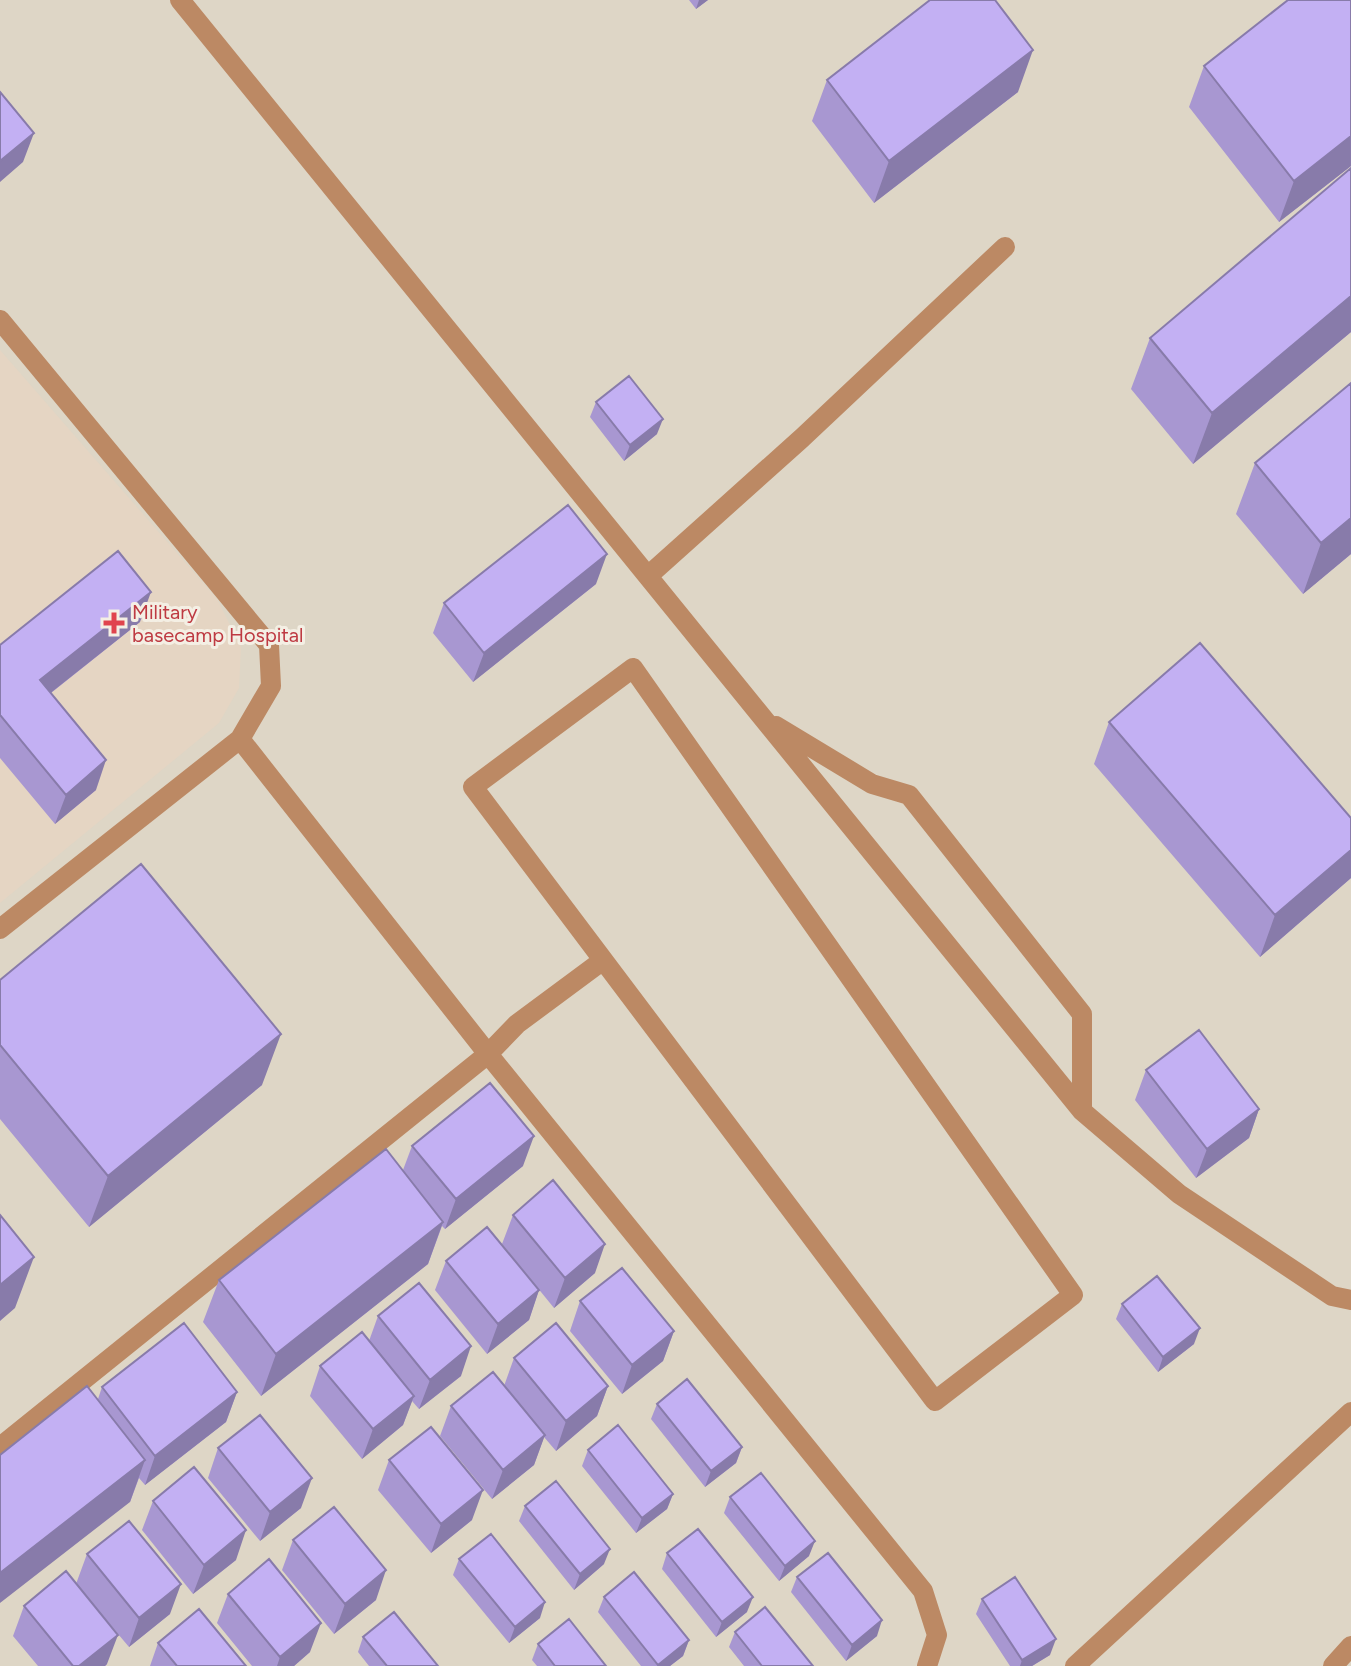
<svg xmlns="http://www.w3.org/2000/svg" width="1351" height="1666" viewBox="0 0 1351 1666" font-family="Figtree,sans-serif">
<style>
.built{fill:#ded6c6}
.medical{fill:#e5d5c3}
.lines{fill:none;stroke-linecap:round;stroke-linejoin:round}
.service{stroke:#bc8964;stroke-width:20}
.wall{fill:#a897d1}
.shaded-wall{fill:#887baa}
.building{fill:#c3b0f3;stroke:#887baa;stroke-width:2}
.health-dot{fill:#e0444e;stroke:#f4efe4;stroke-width:3}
.labels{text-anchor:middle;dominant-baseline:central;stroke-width:6;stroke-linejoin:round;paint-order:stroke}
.health-label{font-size:20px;fill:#be3a42;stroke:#f4efe4;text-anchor:start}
</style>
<rect width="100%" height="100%" fill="#e6e1d7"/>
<path class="built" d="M 0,0 L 1351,0 L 1351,1666 L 0,1666 Z"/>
<path class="medical" d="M 0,350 L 217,599 L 241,647 L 239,688 L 219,723 L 0,903 Z"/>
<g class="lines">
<path class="service" d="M 180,0 L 1082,1111 L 1179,1194 L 1332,1296 L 1351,1300
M 0,320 L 269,645 L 271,686 L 240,739 L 488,1054 L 0,1447
M 648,576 L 802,438 L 1005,247
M 633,668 L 1073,1295 L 935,1401 L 473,787 Z
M 776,726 L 872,784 L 909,795 L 1082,1014 L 1082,1111
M 0,929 L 240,739
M 602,961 L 517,1024 L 488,1054 L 923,1591 L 937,1635 L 927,1666
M 1075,1666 L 1351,1412
M 1333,1666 L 1351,1646"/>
</g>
<path class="wall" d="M 689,0 L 708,0 L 696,9 Z
M 1351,0 L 1351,166 L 1279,222 L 1189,107 L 1204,66 Z
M 827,80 L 1018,92 L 874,203 L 812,121 Z
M 1351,168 L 1351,332 L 1193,464 L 1131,389 L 1150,338 Z
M 596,402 L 657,434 L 624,461 L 590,417 Z
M 1255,463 L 1351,554 L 1303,594 L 1236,514 Z
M 596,584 L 473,682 L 433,633 L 444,603 Z
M 140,622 L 51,693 L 96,790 L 55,824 L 0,758 L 0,645 Z
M 1109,722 L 1351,818 L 1351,878 L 1260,957 L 1094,764 Z
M 0,980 L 262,1085 L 89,1227 L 0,1119 Z
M 1146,1070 L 1259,1109 L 1249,1138 L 1196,1178 L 1135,1100 Z
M 412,1146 L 523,1166 L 445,1229 L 442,1226 L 428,1264 L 261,1396 L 203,1322 L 219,1280 L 403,1170 Z
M 513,1215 L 595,1273 L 554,1308 L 502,1244 Z
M 446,1261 L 539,1290 L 529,1320 L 487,1354 L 435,1290 Z
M 580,1301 L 674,1331 L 663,1361 L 622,1394 L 570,1331 Z
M 1122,1304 L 1194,1344 L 1158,1372 L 1116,1319 Z
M 378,1316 L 461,1376 L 419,1409 L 412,1401 L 403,1425 L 362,1459 L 310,1396 L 320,1366 L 369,1341 Z
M 514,1358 L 608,1386 L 597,1416 L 556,1451 L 544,1437 L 534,1465 L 492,1499 L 440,1436 L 451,1406 L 504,1386 Z
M 102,1387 L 237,1392 L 226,1422 L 145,1485 L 139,1478 L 130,1502 L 98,1399 Z
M 657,1404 L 742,1447 L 736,1463 L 705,1487 L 651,1419 Z
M 218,1448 L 301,1508 L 260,1541 L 208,1478 Z
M 588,1450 L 673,1494 L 667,1509 L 636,1533 L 582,1466 Z
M 389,1460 L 472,1520 L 431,1553 L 378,1490 Z
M 730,1497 L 809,1556 L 779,1581 L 724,1513 Z
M 153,1501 L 236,1560 L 193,1594 L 142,1530 Z
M 525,1506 L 604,1564 L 574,1590 L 519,1521 Z
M 293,1540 L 376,1600 L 334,1634 L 282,1570 Z
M 667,1553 L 747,1612 L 716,1637 L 662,1569 Z
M 87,1554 L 170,1614 L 129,1647 L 76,1584 Z
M 459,1559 L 540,1618 L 509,1643 L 453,1575 Z
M 797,1577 L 877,1636 L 846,1661 L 791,1592 Z
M 228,1594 L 310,1652 L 294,1666 L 252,1666 L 217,1623 Z
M 604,1597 L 689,1640 L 683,1656 L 670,1666 L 641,1666 L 598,1612 Z
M 982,1599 L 1050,1655 L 1032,1666 L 1010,1666 L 976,1614 Z
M 24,1606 L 107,1664 L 105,1666 L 38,1666 L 13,1636 Z
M 735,1632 L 813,1666 L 744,1666 L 729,1647 Z
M 363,1637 L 438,1666 L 369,1666 L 358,1652 Z
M 158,1643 L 246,1666 L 150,1666 Z
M 538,1644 L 606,1666 L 537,1666 L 532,1660 Z"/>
<path class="shaded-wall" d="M 699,0 L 708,0 L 696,9 Z
M 1033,50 L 1018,92 L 874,203 L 889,161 Z
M 34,133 L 23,162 L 0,182 L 0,161 Z
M 1351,136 L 1351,166 L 1279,222 L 1294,181 Z
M 1351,296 L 1351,332 L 1193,464 L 1212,413 Z
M 663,419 L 657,434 L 624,461 L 630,445 Z
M 1351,518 L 1351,554 L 1303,594 L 1321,543 Z
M 607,554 L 596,584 L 473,682 L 484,653 Z
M 151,592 L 140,622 L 29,710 L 40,680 Z
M 106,760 L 96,790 L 55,824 L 66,795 Z
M 1351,850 L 1351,878 L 1260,957 L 1275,915 Z
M 281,1034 L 262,1085 L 89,1227 L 108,1176 Z
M 1259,1109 L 1249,1138 L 1196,1178 L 1207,1149 Z
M 534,1136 L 523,1166 L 445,1229 L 456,1199 Z
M 443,1222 L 428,1264 L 261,1396 L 276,1354 Z
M 605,1244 L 595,1273 L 554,1308 L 565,1278 Z
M 34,1257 L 15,1308 L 0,1321 L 0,1285 Z
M 539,1290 L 529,1320 L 487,1354 L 498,1324 Z
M 1200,1328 L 1194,1344 L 1158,1372 L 1163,1357 Z
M 674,1331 L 663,1361 L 622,1394 L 632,1365 Z
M 471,1346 L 461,1376 L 419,1409 L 430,1380 Z
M 608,1386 L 597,1416 L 556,1451 L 566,1421 Z
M 237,1392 L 226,1422 L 145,1485 L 155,1456 Z
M 414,1396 L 403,1425 L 362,1459 L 373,1429 Z
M 545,1435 L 534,1465 L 492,1499 L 503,1470 Z
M 742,1447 L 736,1463 L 705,1487 L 711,1471 Z
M 145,1460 L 130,1502 L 0,1603 L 0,1573 Z
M 312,1478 L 301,1508 L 260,1541 L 270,1512 Z
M 483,1490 L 472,1520 L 431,1553 L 441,1524 Z
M 673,1494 L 667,1509 L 636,1533 L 642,1518 Z
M 246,1530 L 236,1560 L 193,1594 L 204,1565 Z
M 815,1541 L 809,1556 L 779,1581 L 785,1566 Z
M 610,1549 L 604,1564 L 574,1590 L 580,1574 Z
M 386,1570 L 376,1600 L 334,1634 L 345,1604 Z
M 181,1584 L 170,1614 L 129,1647 L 139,1618 Z
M 753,1597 L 747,1612 L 716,1637 L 722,1622 Z
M 545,1602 L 540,1618 L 509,1643 L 515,1627 Z
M 882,1620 L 877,1636 L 846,1661 L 852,1645 Z
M 321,1623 L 310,1652 L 294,1666 L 277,1666 L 280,1657 Z
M 118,1635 L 107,1664 L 105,1666 L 79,1666 Z
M 1056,1639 L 1050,1655 L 1032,1666 L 1020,1666 L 1022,1660 Z
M 689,1640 L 683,1656 L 670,1666 L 657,1666 Z"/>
<path class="building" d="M 930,0 L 995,0 L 1033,50 L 889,161 L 827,80 Z
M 1288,0 L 1351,0 L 1351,136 L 1294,181 L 1204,66 Z
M 0,92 L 34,133 L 0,161 Z
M 1351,168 L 1351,296 L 1212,413 L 1150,338 Z
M 629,376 L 663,419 L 630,445 L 596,402 Z
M 1351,383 L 1351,518 L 1321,543 L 1255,463 Z
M 568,505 L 607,554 L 484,653 L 444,603 Z
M 118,551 L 151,592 L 40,680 L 106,760 L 66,795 L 0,715 L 0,645 Z
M 1200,643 L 1351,818 L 1351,850 L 1275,915 L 1109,722 Z
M 141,864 L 281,1034 L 108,1176 L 0,1045 L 0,980 Z
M 1199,1030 L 1259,1109 L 1207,1149 L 1146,1070 Z
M 490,1083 L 534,1136 L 456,1199 L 412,1146 Z
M 386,1149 L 443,1222 L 276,1354 L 219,1280 Z
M 553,1180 L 605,1244 L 565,1278 L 513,1215 Z
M 0,1215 L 34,1257 L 0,1285 Z
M 487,1227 L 539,1290 L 498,1324 L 446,1261 Z
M 622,1268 L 674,1331 L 632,1365 L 580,1301 Z
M 1157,1276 L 1200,1328 L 1163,1357 L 1122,1304 Z
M 419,1283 L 471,1346 L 430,1380 L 378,1316 Z
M 184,1323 L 237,1392 L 155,1456 L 102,1387 Z
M 556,1323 L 608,1386 L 566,1421 L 514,1358 Z
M 362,1332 L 414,1396 L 373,1429 L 320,1366 Z
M 493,1372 L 545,1435 L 503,1470 L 451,1406 Z
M 687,1379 L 742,1447 L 711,1471 L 657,1404 Z
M 87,1386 L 145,1460 L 0,1573 L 0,1455 Z
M 260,1415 L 312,1478 L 270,1512 L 218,1448 Z
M 618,1425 L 673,1494 L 642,1518 L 588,1450 Z
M 431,1427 L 483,1490 L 441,1524 L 389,1460 Z
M 194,1467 L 246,1530 L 204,1565 L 153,1501 Z
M 761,1473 L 815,1541 L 785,1566 L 730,1497 Z
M 556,1481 L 610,1549 L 580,1574 L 525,1506 Z
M 334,1507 L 386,1570 L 345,1604 L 293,1540 Z
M 129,1521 L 181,1584 L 139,1618 L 87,1554 Z
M 698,1529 L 753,1597 L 722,1622 L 667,1553 Z
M 491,1534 L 545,1602 L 515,1627 L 459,1559 Z
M 828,1553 L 882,1620 L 852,1645 L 797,1577 Z
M 269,1559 L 321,1623 L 280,1657 L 228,1594 Z
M 66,1571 L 118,1635 L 79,1666 L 73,1666 L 24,1606 Z
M 634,1572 L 689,1640 L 658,1665 L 604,1597 Z
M 1015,1577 L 1056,1639 L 1022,1660 L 982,1599 Z
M 765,1607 L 813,1666 L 762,1666 L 735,1632 Z
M 199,1609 L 246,1666 L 177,1666 L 158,1643 Z
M 394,1612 L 438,1666 L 387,1666 L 363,1637 Z
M 569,1619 L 606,1666 L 555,1666 L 538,1644 Z"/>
<path class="health-dot" d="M110 611h8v8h8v8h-8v8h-8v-8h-8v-8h8z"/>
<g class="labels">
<g class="health-label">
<text x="132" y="612">Military<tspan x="132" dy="23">basecamp Hospital</tspan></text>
</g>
</g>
</svg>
